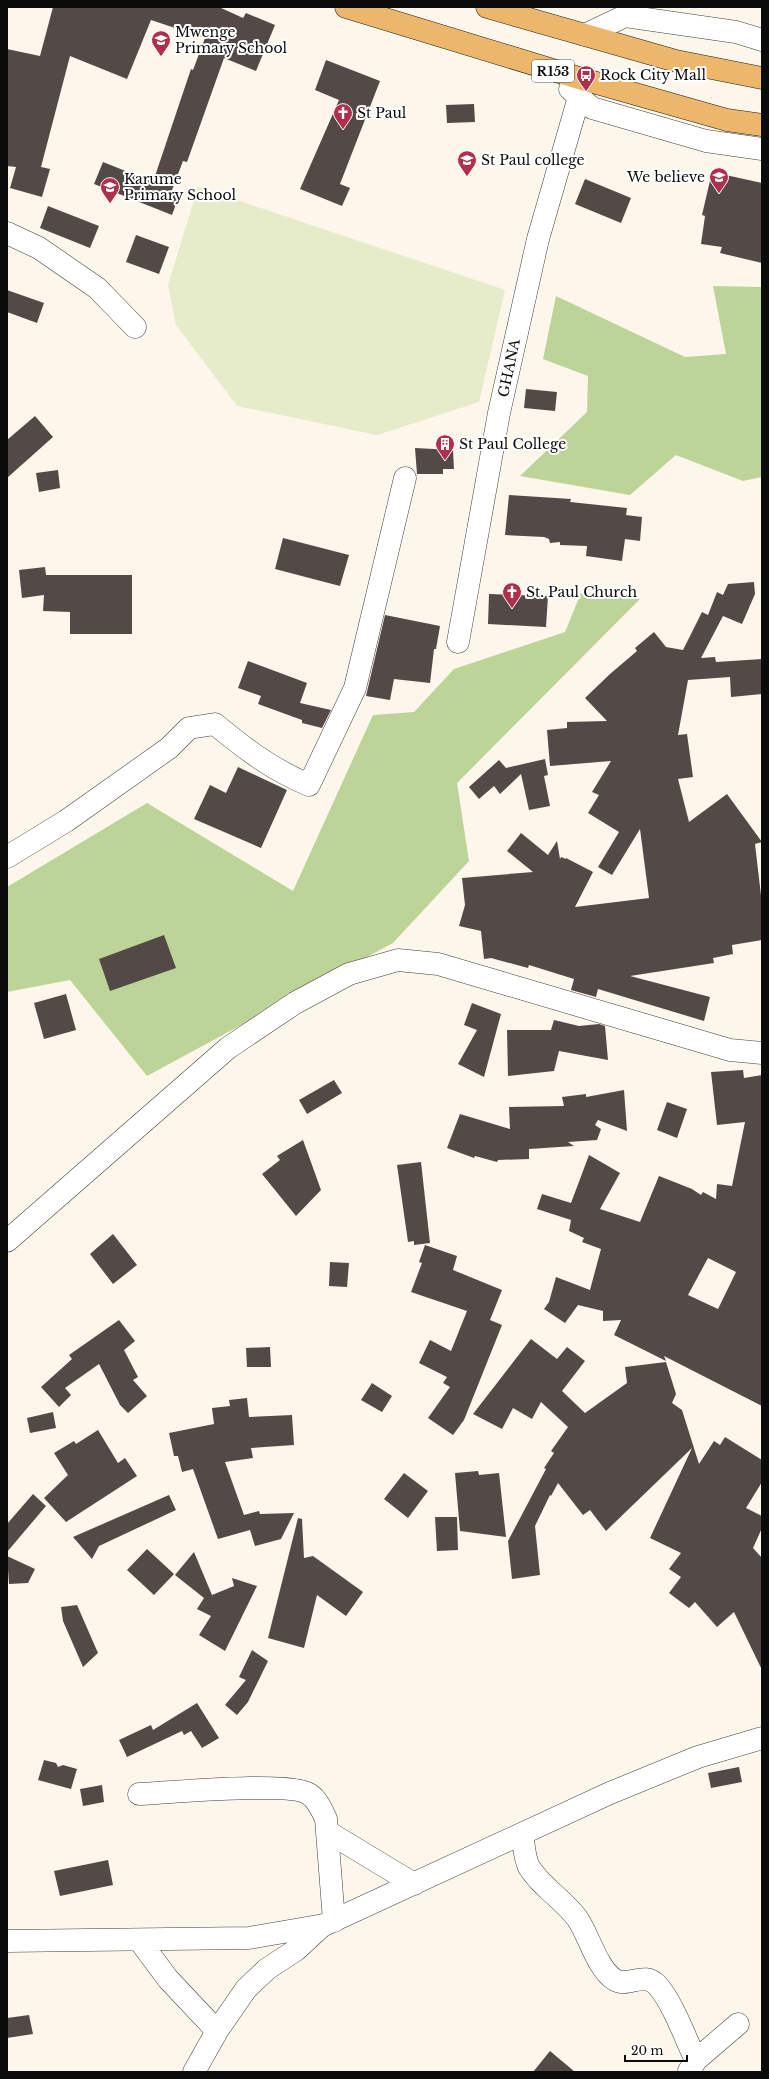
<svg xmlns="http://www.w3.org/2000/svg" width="769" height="2079" viewBox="0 0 769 2079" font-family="'Libre Baskerville',serif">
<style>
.forest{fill:#bdd498}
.pitch{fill:#e6ecc9}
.building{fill:#534a48;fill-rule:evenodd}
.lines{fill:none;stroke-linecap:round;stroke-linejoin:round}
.minor-casing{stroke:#3e3e3e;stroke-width:23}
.major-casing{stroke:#1c1c1c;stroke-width:23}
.minor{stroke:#fff;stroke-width:22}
.major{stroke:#edb76b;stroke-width:22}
.labels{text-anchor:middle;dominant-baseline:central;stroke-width:4;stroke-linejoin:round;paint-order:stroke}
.shield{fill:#fff;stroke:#545454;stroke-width:1}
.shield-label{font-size:13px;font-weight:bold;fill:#0b0b0b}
.poi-label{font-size:14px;fill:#0b0b0b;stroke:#fff;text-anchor:start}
.street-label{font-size:14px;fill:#0b0b0b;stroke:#fff}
</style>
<rect width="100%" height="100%" fill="#fdf6eb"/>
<path class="forest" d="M 713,286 L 762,287 L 762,477 L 743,481 L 676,455 L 630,495 L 520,476 L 587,412 L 588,376 L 543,359 L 556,296 L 685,357 L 726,354 Z
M 581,593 L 640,599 L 457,783 L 469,861 L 393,943 L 147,1076 L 70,980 L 7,992 L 7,887 L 147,803 L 293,891 L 373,715 L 414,712 L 454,669 L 565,632 Z"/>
<path class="pitch" d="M 198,187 L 505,290 L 479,402 L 377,435 L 237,406 L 176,325 L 168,285 Z"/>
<path class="building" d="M 53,7 L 219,7 L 243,18 L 246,13 L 275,25 L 256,71 L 224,58 L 187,162 L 183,161 L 172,190 L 180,193 L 172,215 L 94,184 L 103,162 L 153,182 L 191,69 L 193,70 L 205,38 L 151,20 L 127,79 L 70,56 L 41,167 L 50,169 L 42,197 L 10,188 L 16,167 L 7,166 L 7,49 L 40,56 Z
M 326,60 L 380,81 L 340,184 L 350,188 L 342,206 L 300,189 L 339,100 L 315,90 Z
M 474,104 L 475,122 L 447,123 L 446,105 Z
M 712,172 L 762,183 L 762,263 L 720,253 L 722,247 L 701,244 L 705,216 L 702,215 Z
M 585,179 L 631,198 L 621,223 L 575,204 Z
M 48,206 L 99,226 L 90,248 L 40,228 Z
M 136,235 L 169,247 L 159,274 L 126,262 Z
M 7,290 L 44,303 L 37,323 L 7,312 Z
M 526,389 L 557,392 L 555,411 L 524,408 Z
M 35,416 L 53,437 L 7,478 L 7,440 Z
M 415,448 L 453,450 L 454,469 L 443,469 L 443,474 L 417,474 Z
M 58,470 L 60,488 L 39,492 L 36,473 Z
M 509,495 L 571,499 L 570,502 L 627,508 L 626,515 L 642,517 L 640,541 L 625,539 L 622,561 L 586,556 L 587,546 L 560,545 L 560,542 L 550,543 L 549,539 L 544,537 L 505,535 Z
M 283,538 L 349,555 L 340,586 L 275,569 Z
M 45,567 L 46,575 L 132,575 L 132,634 L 70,634 L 70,612 L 43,611 L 44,595 L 22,598 L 19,570 Z
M 754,582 L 755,594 L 742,624 L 723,616 L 701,658 L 715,657 L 716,662 L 762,659 L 762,694 L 731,697 L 730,677 L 688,680 L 678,735 L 687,734 L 693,777 L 678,779 L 689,822 L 727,794 L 762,842 L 755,844 L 762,904 L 762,940 L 732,945 L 733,954 L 713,958 L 714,963 L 630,976 L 710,997 L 704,1021 L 598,989 L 596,997 L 589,995 L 571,990 L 574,979 L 529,965 L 528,968 L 491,958 L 484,959 L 481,931 L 459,926 L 465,905 L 462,878 L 533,872 L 507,851 L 521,833 L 548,855 L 557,841 L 560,859 L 561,857 L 566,859 L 566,858 L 593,872 L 575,907 L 649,898 L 640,829 L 612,875 L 598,867 L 619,832 L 588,813 L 599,795 L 592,792 L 611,761 L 550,766 L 547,730 L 567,728 L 567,722 L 607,721 L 585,698 L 610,674 L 637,651 L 635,648 L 654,632 L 666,647 L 683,650 L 702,612 L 708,615 L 717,592 L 723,595 L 728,584 Z
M 489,594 L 548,596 L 546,627 L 488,624 Z
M 385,615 L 440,626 L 436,649 L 434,649 L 430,683 L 394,679 L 390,700 L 366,696 Z
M 248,661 L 307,683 L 300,703 L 331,710 L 322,728 L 302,723 L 302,720 L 258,704 L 261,696 L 238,688 Z
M 545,759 L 548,775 L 544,776 L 550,806 L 529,810 L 521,774 L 500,794 L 494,786 L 479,799 L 469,787 L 499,760 L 506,768 Z
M 238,767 L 287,790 L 261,848 L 194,819 L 210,785 L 226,793 Z
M 164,935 L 176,968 L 110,991 L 99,959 Z
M 66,994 L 76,1030 L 44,1039 L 34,1003 Z
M 472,1003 L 501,1014 L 484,1077 L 458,1064 L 477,1030 L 464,1025 Z
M 554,1020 L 579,1026 L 599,1024 L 605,1026 L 608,1060 L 559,1051 L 554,1071 L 508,1076 L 507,1030 L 551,1030 Z
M 743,1070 L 744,1078 L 762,1075 L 762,1406 L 664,1356 L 666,1361 L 614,1335 L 621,1320 L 603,1321 L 603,1311 L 578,1305 L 565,1323 L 544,1309 L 549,1302 L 556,1277 L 590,1290 L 601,1249 L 582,1242 L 584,1238 L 569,1231 L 571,1220 L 537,1209 L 542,1194 L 571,1203 L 589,1155 L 620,1173 L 600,1209 L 640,1222 L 659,1176 L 692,1189 L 701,1195 L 703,1192 L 716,1199 L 717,1184 L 732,1186 L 745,1122 L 717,1125 L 711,1072 ZM 708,1258 L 736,1272 L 718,1309 L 688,1295 Z
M 334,1080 L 342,1093 L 307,1114 L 299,1100 Z
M 624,1090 L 627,1131 L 598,1120 L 595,1125 L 601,1129 L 597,1140 L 568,1142 L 574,1146 L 529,1149 L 529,1159 L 498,1160 L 497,1162 L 475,1156 L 474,1158 L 447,1148 L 460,1114 L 510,1129 L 509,1107 L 564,1106 L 562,1097 L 586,1094 L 586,1097 Z
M 667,1102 L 687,1109 L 677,1138 L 657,1130 Z
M 303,1140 L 321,1190 L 296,1216 L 262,1174 L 280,1160 L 277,1156 Z
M 421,1162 L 430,1243 L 414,1245 L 414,1241 L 408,1242 L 397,1165 Z
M 113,1234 L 137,1265 L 113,1284 L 90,1254 Z
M 425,1245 L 457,1256 L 453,1270 L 502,1290 L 490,1320 L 502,1325 L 464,1420 L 453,1435 L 428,1418 L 450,1387 L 443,1383 L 447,1377 L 419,1363 L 430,1340 L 451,1351 L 467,1311 L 411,1292 L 422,1263 L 419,1262 Z
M 330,1262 L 349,1263 L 347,1287 L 329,1286 Z
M 119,1320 L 135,1341 L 124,1350 L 138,1377 L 133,1380 L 147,1396 L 128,1413 L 120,1405 L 99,1364 L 65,1388 L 71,1395 L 59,1407 L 41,1387 L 72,1359 L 69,1355 Z
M 531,1339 L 557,1359 L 567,1347 L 585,1361 L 562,1391 L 585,1413 L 627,1383 L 625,1367 L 666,1362 L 676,1394 L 672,1403 L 682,1410 L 699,1464 L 714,1441 L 720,1445 L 725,1437 L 762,1460 L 762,1482 L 746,1508 L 762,1516 L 762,1528 L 753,1548 L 762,1558 L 762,1670 L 734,1612 L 717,1627 L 695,1602 L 689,1608 L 669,1593 L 681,1577 L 669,1569 L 681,1553 L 650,1538 L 692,1448 L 606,1531 L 590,1510 L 583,1515 L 558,1483 L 551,1496 L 550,1495 L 535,1526 L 540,1575 L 512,1579 L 508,1541 L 546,1469 L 544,1468 L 554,1453 L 551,1451 L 568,1427 L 541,1402 L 532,1419 L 513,1408 L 502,1429 L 473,1414 Z
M 270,1347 L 271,1367 L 247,1367 L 246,1348 Z
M 372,1383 L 392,1396 L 382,1412 L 361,1400 Z
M 247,1398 L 249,1417 L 292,1415 L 294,1445 L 251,1448 L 253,1458 L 225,1462 L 244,1515 L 259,1511 L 260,1514 L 294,1513 L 281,1539 L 255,1546 L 250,1530 L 218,1539 L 193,1469 L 182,1472 L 178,1456 L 174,1456 L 169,1433 L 214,1424 L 212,1408 L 230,1406 L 229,1400 Z
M 53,1412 L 56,1428 L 30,1433 L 27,1418 Z
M 98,1430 L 118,1463 L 125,1458 L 137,1476 L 66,1522 L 44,1498 L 68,1475 L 54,1453 L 74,1441 L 76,1444 Z
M 478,1471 L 479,1475 L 499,1473 L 506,1537 L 460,1531 L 455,1473 Z
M 404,1473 L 428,1491 L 408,1518 L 384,1499 Z
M 33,1494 L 46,1506 L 7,1552 L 7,1524 Z
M 169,1495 L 176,1510 L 99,1546 L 92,1559 L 73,1537 Z
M 435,1517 L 457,1517 L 458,1550 L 437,1551 Z
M 298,1518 L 302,1519 L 304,1558 L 313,1556 L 363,1592 L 346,1616 L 317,1595 L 304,1648 L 268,1638 Z
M 147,1549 L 174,1574 L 154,1595 L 127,1570 Z
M 194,1552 L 212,1595 L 234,1586 L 232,1578 L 257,1586 L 225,1651 L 199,1635 L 211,1616 L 197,1609 L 204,1598 L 175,1575 Z
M 7,1556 L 35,1569 L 28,1583 L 9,1584 Z
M 77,1605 L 98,1653 L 83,1667 L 63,1621 L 61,1607 Z
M 252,1650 L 268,1661 L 248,1702 L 237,1715 L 225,1705 L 246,1680 L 239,1677 Z
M 197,1703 L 219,1738 L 202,1748 L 191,1731 L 184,1735 L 182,1731 L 127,1757 L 119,1740 L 151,1725 L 153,1730 Z
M 44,1760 L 56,1763 L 58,1767 L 63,1765 L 77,1769 L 71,1789 L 38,1780 Z
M 739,1767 L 742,1782 L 711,1788 L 708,1773 Z
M 102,1785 L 104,1802 L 83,1806 L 80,1789 Z
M 108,1860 L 113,1885 L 60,1896 L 54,1871 Z
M 29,2015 L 33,2034 L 7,2038 L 7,2018 Z
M 550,2051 L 575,2072 L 533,2072 Z"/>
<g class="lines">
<g class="minor-casing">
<path id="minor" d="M 585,35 L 625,16 L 736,32 L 762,40
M 570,89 L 592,108 L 706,141 L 762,149
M 7,233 L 39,248 L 97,288 L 135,327
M 458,642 L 499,413 L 538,239 L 579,97
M 7,857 L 66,821 L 169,748 L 189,728 L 215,724 C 245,749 273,770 309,785 L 355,688 L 405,478
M 7,1241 L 228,1048 L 295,1003 L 349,974 L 398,960 L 438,964 L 730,1050 L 762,1053
M 139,1794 C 168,1793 289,1781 309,1794 C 317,1799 322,1810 326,1819 L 334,1921
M 328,1832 L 414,1884
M 522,1834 C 524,1844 524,1857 529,1867 C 541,1887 563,1899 577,1918 C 589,1935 597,1969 615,1980 C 629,1988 644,1970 658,1986 C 674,2005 685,2038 696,2060
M 139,1940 L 168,1979 L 217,2031
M 7,1941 L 249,1938 L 324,1925 L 610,1793 L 698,1757 L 762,1738
M 689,2071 L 696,2060 L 738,2024
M 194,2072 L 217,2031 L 246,1989 L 267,1969 L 296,1950 L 323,1925"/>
</g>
<g class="major-casing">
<path id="major" d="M 346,7 L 579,78 L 727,120 L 762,125
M 487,7 L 676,61 L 762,78"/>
</g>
<use href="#minor" class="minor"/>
<use href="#major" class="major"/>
</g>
<defs>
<g id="school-pin" transform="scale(1)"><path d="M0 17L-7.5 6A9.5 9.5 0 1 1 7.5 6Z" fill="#af2f4c" stroke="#fff"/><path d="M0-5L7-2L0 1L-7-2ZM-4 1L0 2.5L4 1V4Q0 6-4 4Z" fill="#fff"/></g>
<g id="bus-pin" transform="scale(1)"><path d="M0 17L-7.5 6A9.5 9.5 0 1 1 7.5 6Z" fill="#af2f4c" stroke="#fff"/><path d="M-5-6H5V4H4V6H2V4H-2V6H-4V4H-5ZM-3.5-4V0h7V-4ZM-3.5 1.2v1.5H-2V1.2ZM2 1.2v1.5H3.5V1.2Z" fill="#fff"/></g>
<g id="church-pin" transform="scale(1)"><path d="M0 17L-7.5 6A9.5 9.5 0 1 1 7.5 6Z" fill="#af2f4c" stroke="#fff"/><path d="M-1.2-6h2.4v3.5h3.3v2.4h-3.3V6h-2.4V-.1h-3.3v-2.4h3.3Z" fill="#fff"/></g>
<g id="university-pin" transform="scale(1)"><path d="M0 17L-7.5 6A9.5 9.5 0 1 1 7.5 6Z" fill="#af2f4c" stroke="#fff"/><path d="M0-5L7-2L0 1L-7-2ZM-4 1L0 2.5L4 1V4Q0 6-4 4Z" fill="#fff"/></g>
<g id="building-pin" transform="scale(1)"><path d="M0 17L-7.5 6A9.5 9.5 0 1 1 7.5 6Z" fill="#af2f4c" stroke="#fff"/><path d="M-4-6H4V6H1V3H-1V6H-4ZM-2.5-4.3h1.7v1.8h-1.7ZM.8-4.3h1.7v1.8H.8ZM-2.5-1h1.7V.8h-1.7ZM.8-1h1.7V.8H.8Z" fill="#fff"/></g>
</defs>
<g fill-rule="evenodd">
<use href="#school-pin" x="161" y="40"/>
<use href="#bus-pin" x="586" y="75"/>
<use href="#church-pin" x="343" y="113"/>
<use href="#university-pin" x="467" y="160"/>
<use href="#school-pin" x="719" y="177"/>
<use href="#school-pin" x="110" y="187"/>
<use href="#building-pin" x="445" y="444"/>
<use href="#church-pin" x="512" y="592"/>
</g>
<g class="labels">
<rect class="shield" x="532" y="60" width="42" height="22" rx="3"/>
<g class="shield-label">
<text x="553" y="71">R153</text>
</g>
<g class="poi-label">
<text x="175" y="32">Mwenge<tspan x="175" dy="16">Primary School</tspan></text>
<text x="600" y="75">Rock City Mall</text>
<text x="357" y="113">St Paul</text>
<text x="481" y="160">St Paul college</text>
<text x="705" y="177" text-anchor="end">We believe</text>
<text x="124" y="179">Karume<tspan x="124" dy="16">Primary School</tspan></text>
<text x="459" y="444">St Paul College</text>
<text x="526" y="592">St. Paul Church</text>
</g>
<g class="street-label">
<text transform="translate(509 368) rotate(-78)">GHANA</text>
</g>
</g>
<rect width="769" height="2079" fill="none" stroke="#0b0b0b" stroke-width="16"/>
<path d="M625 2055v6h62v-6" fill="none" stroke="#0b0b0b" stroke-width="2"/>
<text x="631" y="2055" font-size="12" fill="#0b0b0b" stroke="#ffffff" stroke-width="3" paint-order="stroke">20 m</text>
</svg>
